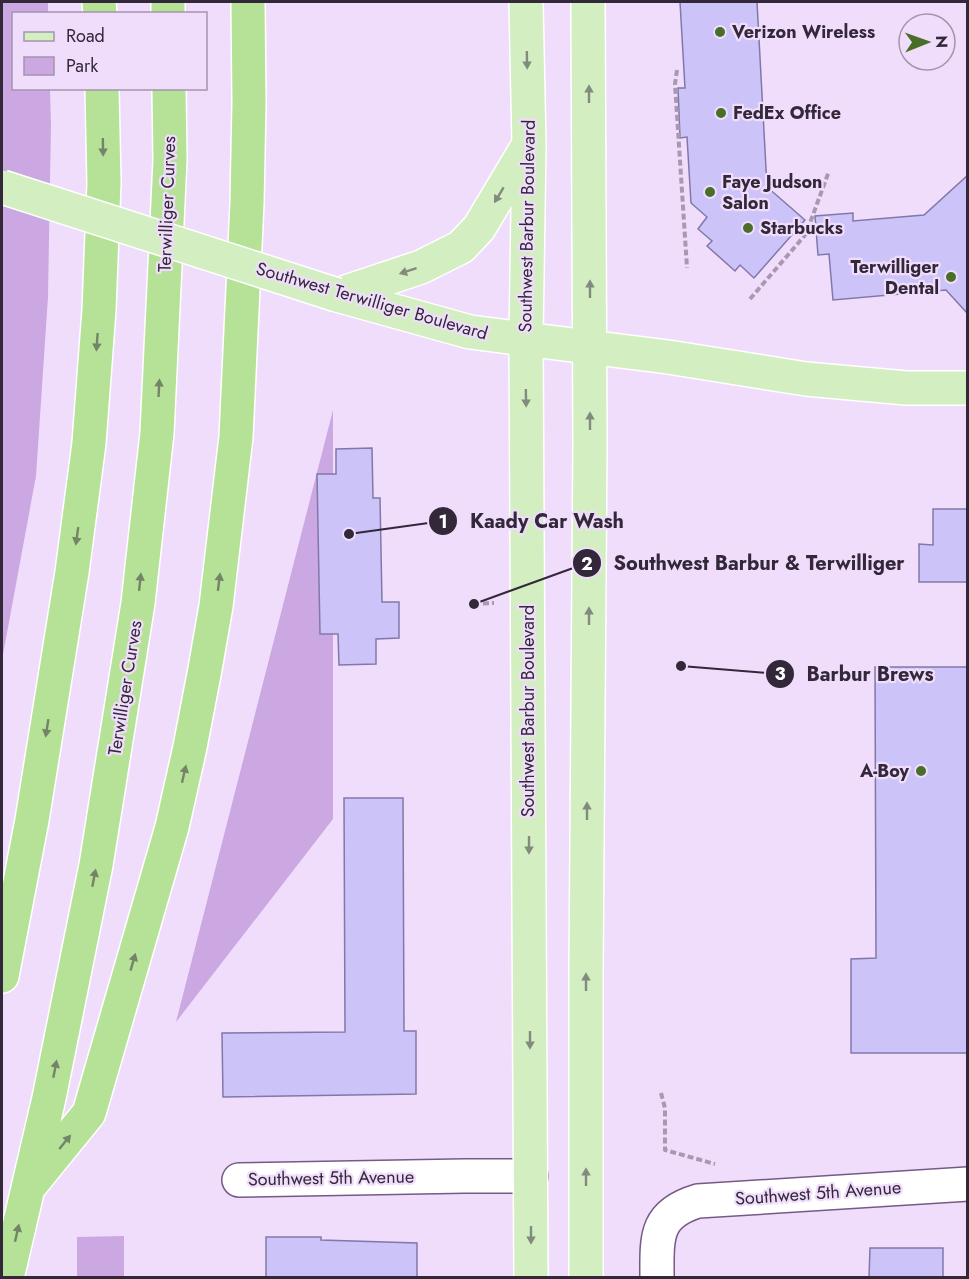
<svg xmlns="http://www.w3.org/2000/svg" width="969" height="1279" viewBox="0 0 969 1279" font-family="Jost,sans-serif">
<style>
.green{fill:#cca8e2}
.building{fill:#ccc3f8;stroke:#8178a9;stroke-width:1.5}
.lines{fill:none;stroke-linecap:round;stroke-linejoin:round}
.minor-casing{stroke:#765a85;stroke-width:36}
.major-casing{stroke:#fff;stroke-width:36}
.highway-casing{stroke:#fff;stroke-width:36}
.path{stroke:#a998b2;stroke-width:4;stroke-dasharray:6 3;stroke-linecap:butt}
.minor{stroke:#fff;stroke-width:33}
.major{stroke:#d3eec1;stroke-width:33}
.highway{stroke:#b6e297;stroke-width:33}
.major-bridge-casing{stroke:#fff;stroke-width:36;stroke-linecap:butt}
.major-bridge{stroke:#d3eec1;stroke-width:33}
.oneway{fill:#838a7e}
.oneway2{fill:#748468}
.poi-dot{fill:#486e28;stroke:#f0ddfb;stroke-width:2}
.labels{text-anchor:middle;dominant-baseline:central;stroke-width:4.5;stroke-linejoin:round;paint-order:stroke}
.poi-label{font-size:18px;font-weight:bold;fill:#33273a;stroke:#f0ddfb;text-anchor:start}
.street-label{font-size:18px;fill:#33273a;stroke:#f0ddfb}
.leader{fill:none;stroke:#33273a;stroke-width:2}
.callout-dot{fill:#33273a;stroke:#f0ddfb;stroke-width:2}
.mark-label{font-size:18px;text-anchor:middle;font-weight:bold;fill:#fff}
.callout-label{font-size:20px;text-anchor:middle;font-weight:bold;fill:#33273a;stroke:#f0ddfb;stroke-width:4.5;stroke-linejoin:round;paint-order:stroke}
</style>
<rect width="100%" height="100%" fill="#f0ddfb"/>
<path class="green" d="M 2,2 L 48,2 L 48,13 L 14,14 L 14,88 L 50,89 L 51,125 L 48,297 L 36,476 L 2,660 Z
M 333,410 L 333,819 L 176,1022 Z
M 124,1236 L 124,1277 L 77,1277 L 77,1237 Z"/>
<path class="building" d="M 680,2 L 757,2 L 767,187 L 805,220 L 754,278 L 740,265 L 735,271 L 707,246 L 712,241 L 698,229 L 707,217 L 691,203 L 687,137 L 680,138 L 678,88 L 685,88 Z
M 968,175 L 968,314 L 946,290 L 833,300 L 829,254 L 818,255 L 815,216 L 853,213 L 853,221 L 924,215 Z
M 372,448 L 373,498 L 380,498 L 382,602 L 399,602 L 399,638 L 376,639 L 376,664 L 339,665 L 338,634 L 320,634 L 317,474 L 336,474 L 336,449 Z
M 933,509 L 968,509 L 968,582 L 919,582 L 919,544 L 933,545 Z
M 875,667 L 968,667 L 968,1053 L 851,1053 L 851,959 L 876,958 Z
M 344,798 L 403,798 L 404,1031 L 416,1031 L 416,1094 L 223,1097 L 222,1033 L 345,1032 Z
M 266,1237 L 321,1237 L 321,1240 L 417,1243 L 417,1278 L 266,1278 Z
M 870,1248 L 943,1248 L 943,1278 L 869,1278 Z"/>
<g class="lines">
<g class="minor-casing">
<path id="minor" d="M 239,1180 L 465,1176 L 531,1176
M 657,1278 C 657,1238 654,1214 698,1201 L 968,1184"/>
</g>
<g class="major-casing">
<path id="major" d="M 526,2 L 529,145 L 526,339 L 531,1278
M 337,295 L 470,332 L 668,357 L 806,379 L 906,388 L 968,388
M 337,295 L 421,267 L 461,247 L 479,228 L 528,146
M 586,1278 L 586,974 L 590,442 L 588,2"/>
</g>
<g class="highway-casing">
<path id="highway" d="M 99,2 L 100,14
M 168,2 L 168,14
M 2,976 L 32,820 L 72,572 L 89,443 L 99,310 L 104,183 L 102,88
M 28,1188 L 89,1113 L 172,827 L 190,747 L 205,669 L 216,606 L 236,437 L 247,203 L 249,103 L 248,2
M 7,1278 L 49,1098 L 96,865 L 138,603 L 157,433 L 170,160 L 169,88"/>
</g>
<path class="path" d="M 677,70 L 675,84 L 687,268
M 750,299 L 806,234 L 829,171
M 474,604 L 494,603
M 661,1093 L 665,1108 L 665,1150 L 715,1164"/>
<use href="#minor" class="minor"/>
<use href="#major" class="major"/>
<use href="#highway" class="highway"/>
<g class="major-bridge-casing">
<path id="major-bridge" d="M 2,187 L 337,295"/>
</g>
<use href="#major-bridge" class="major-bridge"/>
</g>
<defs><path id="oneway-solid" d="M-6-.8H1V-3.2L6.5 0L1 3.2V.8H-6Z" transform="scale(1.5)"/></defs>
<g class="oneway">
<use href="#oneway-solid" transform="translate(527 60) rotate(89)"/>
<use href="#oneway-solid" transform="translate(589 94) rotate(-90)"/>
<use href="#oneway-solid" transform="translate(499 195) rotate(121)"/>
<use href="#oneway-solid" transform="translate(408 271) rotate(162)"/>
<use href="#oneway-solid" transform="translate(590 289) rotate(-90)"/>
<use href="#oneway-solid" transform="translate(526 398) rotate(89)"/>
<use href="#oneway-solid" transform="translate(590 421) rotate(-90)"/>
<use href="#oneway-solid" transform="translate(589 616) rotate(-90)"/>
<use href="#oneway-solid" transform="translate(587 811) rotate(-90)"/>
<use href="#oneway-solid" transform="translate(529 845) rotate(90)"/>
<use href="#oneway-solid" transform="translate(586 982) rotate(-90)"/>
<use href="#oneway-solid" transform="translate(530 1040) rotate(90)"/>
<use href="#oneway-solid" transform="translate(586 1177) rotate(-90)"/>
<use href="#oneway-solid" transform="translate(531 1235) rotate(90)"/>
</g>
<g class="oneway2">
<use href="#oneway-solid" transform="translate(103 147) rotate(89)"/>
<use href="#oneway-solid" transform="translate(97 342) rotate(94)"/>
<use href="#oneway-solid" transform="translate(159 388) rotate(-87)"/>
<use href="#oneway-solid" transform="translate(77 536) rotate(98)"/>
<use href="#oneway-solid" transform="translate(140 582) rotate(-84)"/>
<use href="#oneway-solid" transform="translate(219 582) rotate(-83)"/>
<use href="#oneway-solid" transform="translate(47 728) rotate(99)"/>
<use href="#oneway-solid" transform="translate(184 774) rotate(-77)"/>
<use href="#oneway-solid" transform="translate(94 878) rotate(-79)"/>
<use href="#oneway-solid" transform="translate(133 962) rotate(-74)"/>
<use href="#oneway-solid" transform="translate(55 1069) rotate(-79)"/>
<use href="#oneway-solid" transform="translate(65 1142) rotate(-51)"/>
<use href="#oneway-solid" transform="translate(17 1233) rotate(-77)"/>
</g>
<g class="poi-dot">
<circle cx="720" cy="32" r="6"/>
<circle cx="721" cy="113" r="6"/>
<circle cx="710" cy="192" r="6"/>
<circle cx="748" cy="228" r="6"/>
<circle cx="951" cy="277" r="6"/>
<circle cx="921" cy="771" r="6"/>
</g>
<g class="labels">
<g class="poi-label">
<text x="732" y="32">Verizon Wireless</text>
<text x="733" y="113">FedEx Office</text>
<text x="722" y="182">Faye Judson<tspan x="722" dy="21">Salon</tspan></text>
<text x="760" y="228">Starbucks</text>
<text x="939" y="267" text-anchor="end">Terwilliger<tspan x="939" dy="21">Dental</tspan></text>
<text x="909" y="771" text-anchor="end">A-Boy</text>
</g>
<g class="street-label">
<text transform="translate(167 204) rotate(-88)">Terwilliger Curves</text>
<text transform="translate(527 226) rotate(-89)">Southwest Barbur Boulevard</text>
<text transform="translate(372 301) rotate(16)">Southwest Terwilliger Boulevard</text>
<text transform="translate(125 688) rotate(-81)">Terwilliger Curves</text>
<text transform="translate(528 711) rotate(-90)">Southwest Barbur Boulevard</text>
<text transform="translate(331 1178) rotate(-1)">Southwest 5th Avenue</text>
<text transform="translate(818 1193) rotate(-4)">Southwest 5th Avenue</text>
</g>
</g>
<path class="leader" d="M349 534L443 521M474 604L587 563M681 666L780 674"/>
<g class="callout-dot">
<circle cx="349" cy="534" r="6"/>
<circle cx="474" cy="604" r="6"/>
<circle cx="681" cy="666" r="6"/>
<circle cx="443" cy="521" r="15"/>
<circle cx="587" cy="563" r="15"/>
<circle cx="780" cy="674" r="15"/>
</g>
<g class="mark-label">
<text x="443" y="528">1</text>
<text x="587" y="570">2</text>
<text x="780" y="680">3</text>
</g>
<g class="callout-label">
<text x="547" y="528">Kaady Car Wash</text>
<text x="759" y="570">Southwest Barbur &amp; Terwilliger</text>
<text x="870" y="681">Barbur Brews</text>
</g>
<rect width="969" height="1279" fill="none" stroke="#33273a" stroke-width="6"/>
<rect x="12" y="12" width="195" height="78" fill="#f0ddfb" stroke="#a494ae" stroke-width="1.5"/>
<rect x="24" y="32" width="30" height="9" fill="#d3eec1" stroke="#a494ae" stroke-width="1.5"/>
<text x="66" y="42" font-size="18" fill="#33273a">Road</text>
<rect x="24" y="57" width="30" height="18" fill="#cca8e2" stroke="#a494ae" stroke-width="1.5"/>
<text x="66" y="72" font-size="18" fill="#33273a">Park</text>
<g transform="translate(927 42) rotate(89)"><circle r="28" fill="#f0ddfb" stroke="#a494ae" stroke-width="1.5"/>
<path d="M0-4.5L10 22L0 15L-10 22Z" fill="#486e28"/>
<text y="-9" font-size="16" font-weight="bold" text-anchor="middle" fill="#33273a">N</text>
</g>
</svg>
